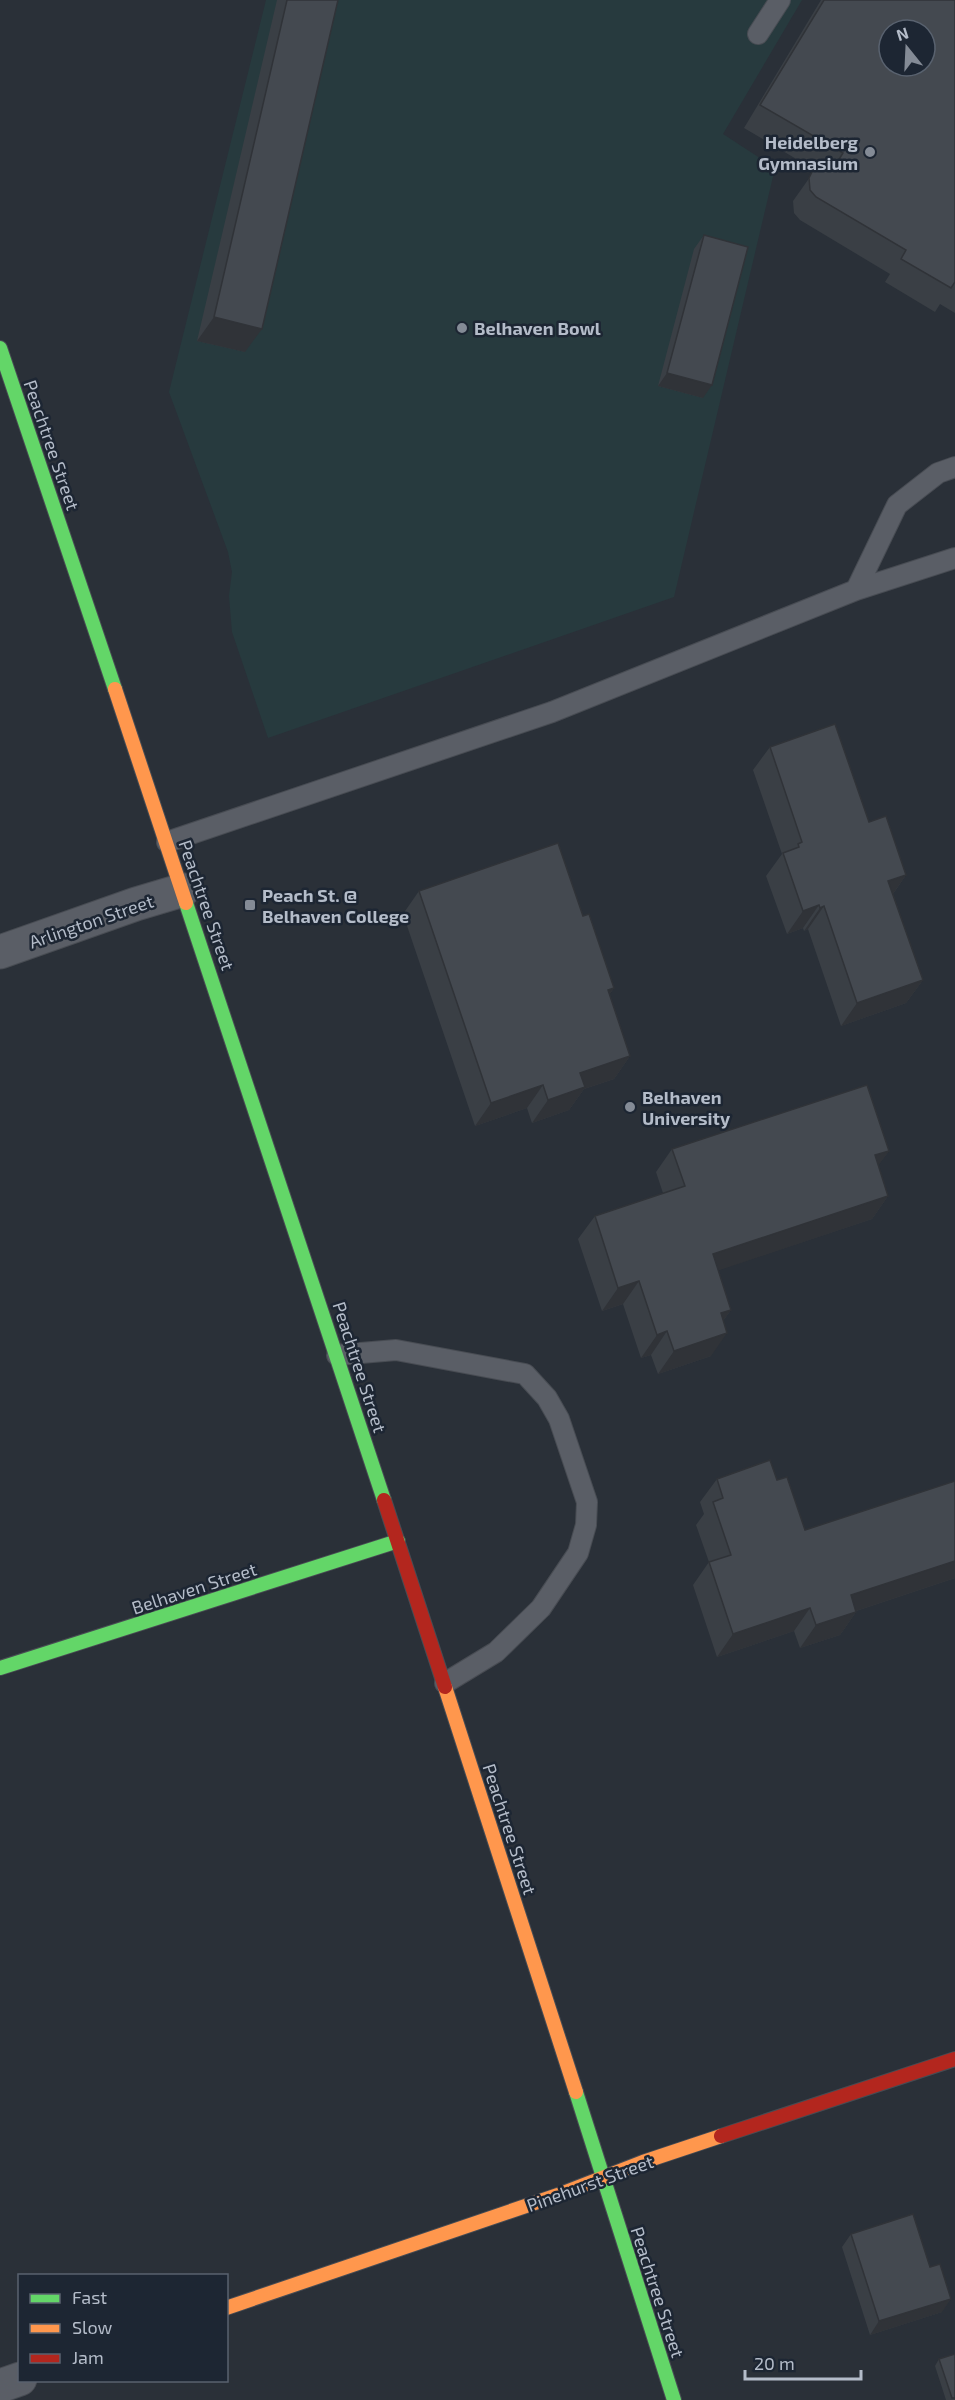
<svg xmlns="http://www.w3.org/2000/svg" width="955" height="2400" viewBox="0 0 955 2400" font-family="'Exo 2',sans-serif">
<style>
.green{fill:#273a3e}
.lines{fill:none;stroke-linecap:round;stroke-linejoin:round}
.lane-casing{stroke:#484c53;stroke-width:22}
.street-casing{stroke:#484c53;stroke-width:35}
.fast-casing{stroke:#484c53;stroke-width:16}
.slow-casing{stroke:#484c53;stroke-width:16}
.jam-casing{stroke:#484c53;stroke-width:16}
.lane{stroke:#5a5e66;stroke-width:20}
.street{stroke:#5a5e66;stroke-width:33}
.fast{stroke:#63d668;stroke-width:14}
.slow{stroke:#ff974d;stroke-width:14}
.jam{stroke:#b3261e;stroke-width:14}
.wall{fill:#3a3f45}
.shaded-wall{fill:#303338}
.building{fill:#444950;stroke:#303338;stroke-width:1.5;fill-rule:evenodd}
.poi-dot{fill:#848b96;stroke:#1d2633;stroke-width:2}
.labels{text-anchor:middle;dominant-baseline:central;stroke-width:5;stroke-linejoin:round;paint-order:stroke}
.poi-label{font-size:18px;font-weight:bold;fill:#b4bcc9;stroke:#1d2633;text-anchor:start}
.street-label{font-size:18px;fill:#b4bcc9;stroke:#1d2633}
</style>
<rect width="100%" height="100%" fill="#2a3038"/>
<path class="green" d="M 266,0 L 802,0 L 723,134 L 775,168 L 674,597 L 268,738 L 232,632 L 229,596 L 232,572 L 228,552 L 169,392 Z"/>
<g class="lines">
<g class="lane-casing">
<path id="lane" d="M 758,34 L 780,0
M 856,590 L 897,505 L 938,473 L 955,467
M 167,842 L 552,712 L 856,590 L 955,558
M 337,1355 L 396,1350 L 525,1374 L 547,1398 L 559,1419 L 587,1502 L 586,1525 L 578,1553 L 541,1608 L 496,1652 L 445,1683"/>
</g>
<g class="street-casing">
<path id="street" d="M 0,952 L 136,904 L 183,890
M 0,2386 L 20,2379"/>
</g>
<g class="fast-casing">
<path id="fast" d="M 0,348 L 115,689
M 186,903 L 384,1500
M 0,1668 L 398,1541
M 576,2092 L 674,2400"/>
</g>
<g class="slow-casing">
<path id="slow" d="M 115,689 L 186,903
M 445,1687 L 576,2092
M 226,2308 L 558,2195 L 643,2162 L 721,2136"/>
</g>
<g class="jam-casing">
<path id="jam" d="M 384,1500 L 445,1687
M 721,2136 L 955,2059"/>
</g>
<use href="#lane" class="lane"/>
<use href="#street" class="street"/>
<use href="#fast" class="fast"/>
<use href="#slow" class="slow"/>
<use href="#jam" class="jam"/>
</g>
<path class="wall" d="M 277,0 L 338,0 L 245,352 L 197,341 Z
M 821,0 L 955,0 L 955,313 L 940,304 L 935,312 L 885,282 L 890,274 L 800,220 L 794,213 L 793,201 L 815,170 L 744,128 Z
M 704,235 L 703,398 L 658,386 L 694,249 Z
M 770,747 L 869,822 L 906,875 L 893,894 L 923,980 L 906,1003 L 841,1026 L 808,929 L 804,931 L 803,928 L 787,934 L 766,876 L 782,854 L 753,770 Z
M 419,891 L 614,988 L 609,995 L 630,1056 L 614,1079 L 584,1089 L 569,1110 L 532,1123 L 527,1108 L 475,1126 L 403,914 Z
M 672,1149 L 889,1151 L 878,1165 L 888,1196 L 872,1219 L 718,1270 L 731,1310 L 723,1321 L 711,1356 L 658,1374 L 651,1355 L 641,1358 L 623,1304 L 602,1311 L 578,1239 L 595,1216 L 663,1193 L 656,1172 Z
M 717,1479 L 777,1480 L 805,1530 L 955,1481 L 955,1578 L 856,1611 L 856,1612 L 840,1635 L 800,1648 L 794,1631 L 717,1657 L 693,1585 L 709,1562 L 696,1525 L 704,1514 L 700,1502 Z
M 851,2234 L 930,2267 L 942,2312 L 870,2335 L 842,2247 Z
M 939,2359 L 955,2400 L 946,2400 L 935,2366 Z"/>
<path class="shaded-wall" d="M 214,317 L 262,329 L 245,352 L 197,341 Z
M 667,373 L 712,385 L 703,398 L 658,386 Z
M 906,875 L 890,898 L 888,881 Z
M 819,905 L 803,928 L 787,934 L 803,911 Z
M 824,906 L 808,929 L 804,931 L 820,908 Z
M 923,980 L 906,1003 L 841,1026 L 857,1003 Z
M 614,988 L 598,1011 L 608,990 Z
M 630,1056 L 614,1079 L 584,1089 L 569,1110 L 532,1123 L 548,1100 L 580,1073 Z
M 543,1085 L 527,1108 L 475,1126 L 491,1103 Z
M 889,1151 L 872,1174 L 875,1155 Z
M 888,1196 L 872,1219 L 696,1278 L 713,1254 Z
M 639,1281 L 623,1304 L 602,1311 L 618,1288 Z
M 731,1310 L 714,1333 L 721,1313 Z
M 667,1331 L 651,1355 L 641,1358 L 657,1335 Z
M 727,1333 L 711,1356 L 658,1374 L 674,1351 Z
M 955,1561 L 955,1578 L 835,1618 L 851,1595 Z
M 810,1608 L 794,1631 L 717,1657 L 733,1634 Z
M 856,1612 L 840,1635 L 800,1648 L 816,1625 Z
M 951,2299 L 942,2312 L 870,2335 L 879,2321 Z"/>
<path class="building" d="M 287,0 L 338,0 L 262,329 L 214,317 Z
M 824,0 L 955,0 L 955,282 L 951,288 L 901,259 L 906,250 L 816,197 L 810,190 L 809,178 L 813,170 L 824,164 L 835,166 L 843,153 L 760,105 ZM 889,30 L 925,30 L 925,66 L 889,66 Z
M 704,235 L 748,247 L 712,385 L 667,373 Z
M 835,724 L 869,822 L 886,816 L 906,875 L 888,881 L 923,980 L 857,1003 L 824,906 L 820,908 L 819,905 L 803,911 L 783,853 L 799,847 L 798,844 L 802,842 L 770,747 Z
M 558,843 L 583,916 L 589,914 L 614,988 L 608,990 L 630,1056 L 580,1073 L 585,1087 L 548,1100 L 543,1085 L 491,1103 L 419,891 Z
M 867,1085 L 889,1151 L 875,1155 L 888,1196 L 713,1254 L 731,1310 L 721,1313 L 727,1333 L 674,1351 L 667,1331 L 657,1335 L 639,1281 L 618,1288 L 595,1216 L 685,1186 L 672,1149 Z
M 770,1460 L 777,1480 L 787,1477 L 805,1530 L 955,1481 L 955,1561 L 851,1595 L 856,1612 L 816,1625 L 810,1608 L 733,1634 L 709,1562 L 731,1555 L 713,1502 L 723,1498 L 717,1479 Z
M 913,2214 L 930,2267 L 940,2264 L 951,2299 L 879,2321 L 851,2234 Z
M 955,2354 L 955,2398 L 952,2398 L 939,2359 Z"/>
<g class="poi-dot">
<circle cx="870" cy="152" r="6"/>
<circle cx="462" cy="328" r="6"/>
<rect x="244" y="899" width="12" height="12" rx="3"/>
<circle cx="630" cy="1107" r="6"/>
</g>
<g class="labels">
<g class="poi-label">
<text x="858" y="142" text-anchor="end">Heidelberg<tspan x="858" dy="21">Gymnasium</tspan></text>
<text x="474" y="328">Belhaven Bowl</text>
<text x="262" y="895">Peach St. @<tspan x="262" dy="21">Belhaven College</tspan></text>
<text x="642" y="1097">Belhaven<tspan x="642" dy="21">University</tspan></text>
</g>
<g class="street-label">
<text transform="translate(52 445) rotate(71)">Peachtree Street</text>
<text transform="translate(207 905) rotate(71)">Peachtree Street</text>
<text transform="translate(91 921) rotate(-19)">Arlington Street</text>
<text transform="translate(360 1367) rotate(72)">Peachtree Street</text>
<text transform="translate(194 1588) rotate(-18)">Belhaven Street</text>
<text transform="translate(510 1829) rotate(72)">Peachtree Street</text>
<text transform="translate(590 2183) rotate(-20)">Pinehurst Street</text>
<text transform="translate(658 2292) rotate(72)">Peachtree Street</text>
</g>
</g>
<rect x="18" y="2274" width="210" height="108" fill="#1d2633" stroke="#59626f" stroke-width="1.5"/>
<rect x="30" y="2294" width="30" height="9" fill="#63d668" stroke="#59626f" stroke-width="1.5"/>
<text x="72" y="2304" font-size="18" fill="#b4bcc9">Fast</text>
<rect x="30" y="2324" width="30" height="9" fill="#ff974d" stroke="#59626f" stroke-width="1.5"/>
<text x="72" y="2334" font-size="18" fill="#b4bcc9">Slow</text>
<rect x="30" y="2354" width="30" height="9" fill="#b3261e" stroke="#59626f" stroke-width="1.5"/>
<text x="72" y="2364" font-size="18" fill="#b4bcc9">Jam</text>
<g transform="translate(907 48) rotate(342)"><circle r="28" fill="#1d2633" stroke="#59626f" stroke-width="1.5"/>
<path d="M0-4.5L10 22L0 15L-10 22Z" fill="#848b96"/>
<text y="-9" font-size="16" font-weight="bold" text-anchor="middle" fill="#b4bcc9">N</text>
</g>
<path d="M745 2370v9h116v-9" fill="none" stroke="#b4bcc9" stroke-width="3"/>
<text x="754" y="2370" font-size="18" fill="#b4bcc9" stroke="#1d2633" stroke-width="4.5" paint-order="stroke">20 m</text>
</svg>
